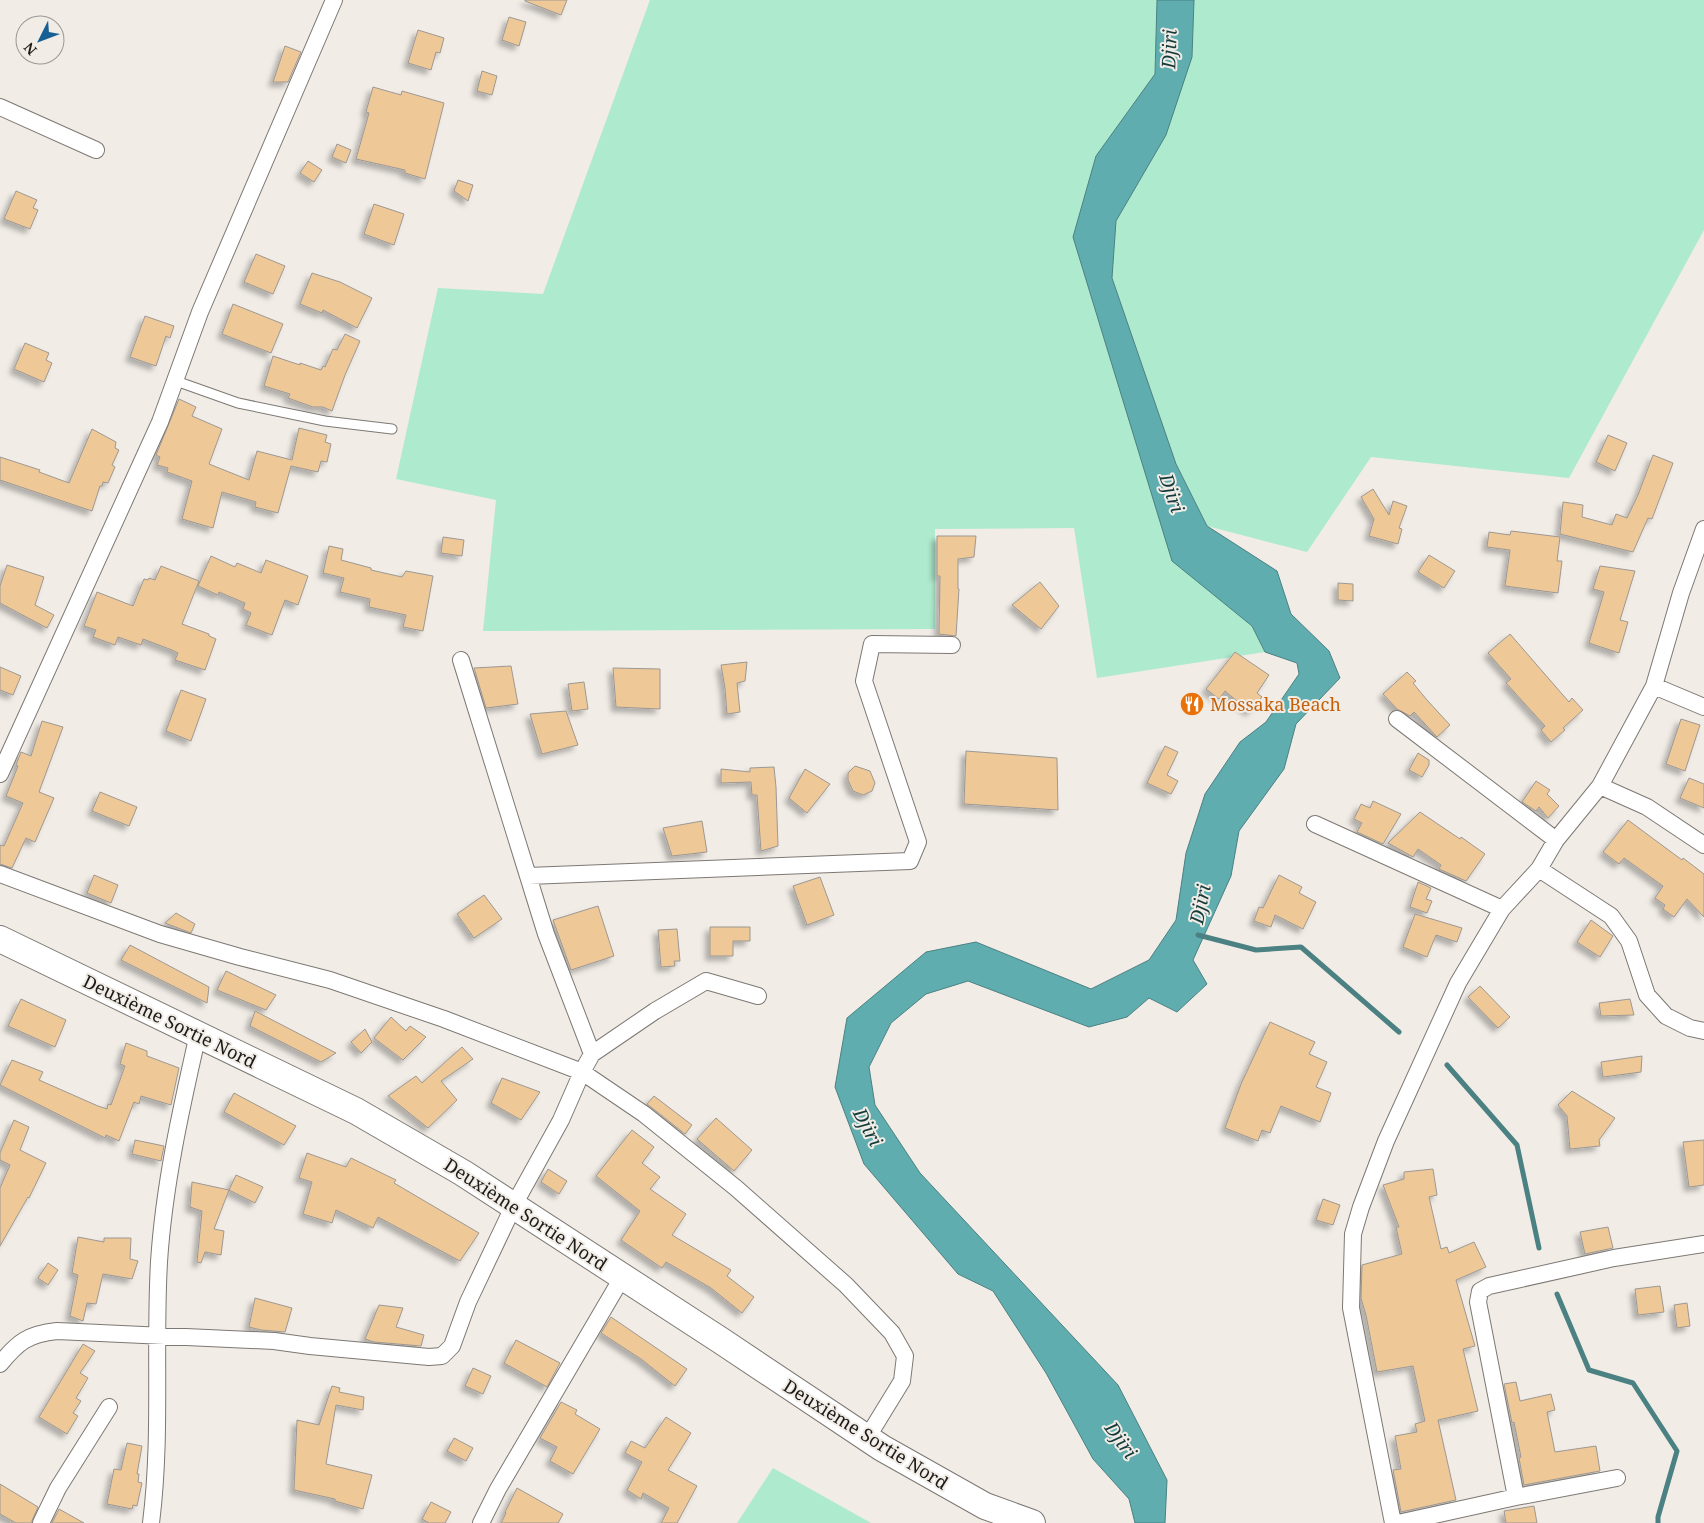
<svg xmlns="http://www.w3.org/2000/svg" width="1704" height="1523" viewBox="0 0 1704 1523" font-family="'Noto Serif',serif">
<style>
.green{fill:#aeeacd}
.water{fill:#5fadaf;stroke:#4b8182}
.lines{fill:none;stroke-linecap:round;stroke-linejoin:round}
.stream{stroke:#4b8182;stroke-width:5}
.building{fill:#eec897;stroke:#9d9893;filter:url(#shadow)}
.service-casing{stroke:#7d7873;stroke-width:11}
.minor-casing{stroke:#7d7873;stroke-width:18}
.primary-casing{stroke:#7d7873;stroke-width:28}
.service{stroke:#fff;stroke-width:9}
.minor{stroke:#fff;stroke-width:16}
.primary{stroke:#fff;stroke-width:26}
.labels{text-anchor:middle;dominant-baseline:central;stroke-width:4;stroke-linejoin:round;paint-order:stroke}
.food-label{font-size:18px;fill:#c56008;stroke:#f1ece6;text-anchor:start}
.street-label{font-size:18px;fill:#1c1a18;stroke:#f1ece6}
.water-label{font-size:19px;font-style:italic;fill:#143a3b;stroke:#f1ece6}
</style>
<defs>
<filter id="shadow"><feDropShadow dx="-4.5" dy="4.5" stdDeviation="2.5" flood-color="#0004"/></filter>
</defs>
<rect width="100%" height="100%" fill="#f1ece6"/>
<path class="green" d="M 650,0 L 1157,0 L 1155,74 L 1096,156 L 1073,237 L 1172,560 L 1252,626 L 1265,652 L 1097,678 L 1074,528 L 935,529 L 935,629 L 483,631 L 496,500 L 396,479 L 438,288 L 543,294 Z
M 1194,0 L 1704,0 L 1704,230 L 1569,478 L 1371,457 L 1307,552 L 1207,526 L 1176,464 L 1112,277 L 1116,221 L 1166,135 L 1192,57 Z
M 773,1468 L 871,1523 L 737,1523 Z"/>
<path class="water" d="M 1157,0 L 1194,0 L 1192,57 L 1166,135 L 1116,221 L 1112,278 L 1176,464 L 1207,526 L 1277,571 L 1291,614 L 1329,651 L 1340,678 L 1296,724 L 1284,769 L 1239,831 L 1231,876 L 1193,960 L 1207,984 L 1177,1012 L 1149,998 L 1127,1017 L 1089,1027 L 968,981 L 926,994 L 891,1023 L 869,1067 L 875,1105 L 920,1173 L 1118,1385 L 1167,1480 L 1165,1523 L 1135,1523 L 1129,1499 L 1093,1459 L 1046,1373 L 993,1291 L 958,1274 L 864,1164 L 835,1087 L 847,1018 L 926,952 L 976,942 L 1091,989 L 1149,960 L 1176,920 L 1186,853 L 1205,794 L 1240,742 L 1266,722 L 1299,674 L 1297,663 L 1265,652 L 1252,626 L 1172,561 L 1073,237 L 1096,156 L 1155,74 Z"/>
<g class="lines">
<path class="stream" d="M 1198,935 L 1256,950 L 1301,947 L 1399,1032
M 1447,1065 L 1517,1145 L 1539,1248
M 1557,1294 L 1589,1370 L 1633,1383 L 1677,1451 L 1658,1517 L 1658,1523"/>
</g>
<path class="building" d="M 525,0 L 567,0 L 561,15 L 525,1 Z
M 509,17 L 526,22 L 519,46 L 502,40 Z
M 418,30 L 444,38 L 440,53 L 436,52 L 431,70 L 408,63 Z
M 285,46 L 301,52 L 288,82 L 273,82 Z
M 482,71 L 497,76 L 492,95 L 477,91 Z
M 373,87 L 401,95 L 402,91 L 444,103 L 425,179 L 405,173 L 405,170 L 356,159 L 369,113 L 366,112 Z
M 337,144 L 351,150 L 346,163 L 332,157 Z
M 308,161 L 322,170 L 314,182 L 300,173 Z
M 458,180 L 473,185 L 468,201 L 454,191 Z
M 16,191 L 37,200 L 33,208 L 38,210 L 30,229 L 4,219 Z
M 374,204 L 404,214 L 394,245 L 364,234 Z
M 256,254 L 285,266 L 273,294 L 244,282 Z
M 312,273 L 340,282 L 372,298 L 357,328 L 323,310 L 322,313 L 300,304 Z
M 233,304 L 283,324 L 271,353 L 222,334 Z
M 145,316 L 174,326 L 170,338 L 166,336 L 156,366 L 130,357 Z
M 345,334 L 360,341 L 345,375 L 332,411 L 323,407 L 313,407 L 288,398 L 290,394 L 264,386 L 273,356 L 300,365 L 300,363 L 321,370 L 323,366 L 325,367 L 333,349 L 337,350 Z
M 25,343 L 49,353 L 46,360 L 52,363 L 44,382 L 14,369 Z
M 179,399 L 196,407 L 192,416 L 222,429 L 209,464 L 249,480 L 257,451 L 292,460 L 299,428 L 327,435 L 325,442 L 331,444 L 327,462 L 321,461 L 318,472 L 291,466 L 278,513 L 255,507 L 256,502 L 222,492 L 213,528 L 182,519 L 192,481 L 167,472 L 168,468 L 157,465 L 160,457 L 156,455 Z
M 92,429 L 116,442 L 115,448 L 119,450 L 112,465 L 115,467 L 108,483 L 103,482 L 102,486 L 100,486 L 92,511 L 0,480 L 0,457 L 40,470 L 39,472 L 69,483 Z
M 1608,435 L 1627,443 L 1615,471 L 1596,462 Z
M 1653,455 L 1673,463 L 1652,519 L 1648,518 L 1633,552 L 1560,534 L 1563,502 L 1583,505 L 1582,517 L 1612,525 L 1616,514 L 1627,518 L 1638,495 Z
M 1373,489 L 1389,515 L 1393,501 L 1407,506 L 1399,528 L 1402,529 L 1398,544 L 1369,536 L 1374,519 L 1361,497 Z
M 1511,531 L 1560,537 L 1557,561 L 1562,561 L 1558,593 L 1505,586 L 1510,550 L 1487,547 L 1489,532 L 1510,535 Z
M 937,536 L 976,536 L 974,557 L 958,559 L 958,589 L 959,589 L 956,636 L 939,634 L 940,576 L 937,576 Z
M 443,537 L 464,540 L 462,556 L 441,553 Z
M 329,546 L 343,549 L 341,560 L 371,568 L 371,570 L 402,577 L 406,571 L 433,576 L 423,631 L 403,627 L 406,615 L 369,607 L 370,599 L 340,592 L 344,578 L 323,573 Z
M 1429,555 L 1455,571 L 1444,588 L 1418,572 Z
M 211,556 L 235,567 L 237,563 L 261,573 L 266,560 L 308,576 L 298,605 L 285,600 L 272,635 L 246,625 L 251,613 L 243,609 L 245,603 L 219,592 L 218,595 L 198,586 Z
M 7,565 L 44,577 L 35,605 L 54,615 L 47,628 L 0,603 L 0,586 Z
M 161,566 L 199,581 L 182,624 L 209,634 L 209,636 L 216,639 L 205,670 L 175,660 L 178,653 L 172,650 L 143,639 L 141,645 L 118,637 L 115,645 L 93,637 L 96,630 L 84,626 L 97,592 L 133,606 L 144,579 L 148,580 L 149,578 L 155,580 Z
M 1600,566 L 1635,571 L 1620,620 L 1628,622 L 1619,653 L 1589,643 L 1604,592 L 1593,589 Z
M 1040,582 L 1059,606 L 1041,629 L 1012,605 Z
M 1338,583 L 1353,584 L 1353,601 L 1338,600 Z
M 1510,634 L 1569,702 L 1572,698 L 1583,710 L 1563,728 L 1565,730 L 1551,742 L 1541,730 L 1545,726 L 1506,683 L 1511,679 L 1488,653 Z
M 1235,652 L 1269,675 L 1257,693 L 1262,697 L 1250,712 L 1225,691 L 1219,699 L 1206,689 Z
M 747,662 L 745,681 L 737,683 L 740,712 L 727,714 L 725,688 L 721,665 Z
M 511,666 L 518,704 L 486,708 L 474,668 Z
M 0,667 L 21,676 L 13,695 L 0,690 Z
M 613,668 L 660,669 L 660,709 L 616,707 Z
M 1407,672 L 1416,681 L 1413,683 L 1427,700 L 1450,725 L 1437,737 L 1414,712 L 1410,716 L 1397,709 L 1383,694 Z
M 584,682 L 588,709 L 572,711 L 568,684 Z
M 181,690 L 206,699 L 191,741 L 166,731 Z
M 566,711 L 578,745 L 542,754 L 530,714 Z
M 1681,719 L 1700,725 L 1685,771 L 1666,764 Z
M 42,721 L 63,727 L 39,792 L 54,798 L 35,842 L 26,838 L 12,868 L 0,864 L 0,845 L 4,846 L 23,803 L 6,796 L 18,766 L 16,765 L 21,752 L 31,756 Z
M 1165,746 L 1178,752 L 1167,775 L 1178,781 L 1171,794 L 1147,783 Z
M 966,751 L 1057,758 L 1058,810 L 964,804 Z
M 1418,753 L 1429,760 L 1429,765 L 1422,777 L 1409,770 Z
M 855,766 L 870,771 L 875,783 L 872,791 L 863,795 L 853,791 L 848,780 L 848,773 Z
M 774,767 L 776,787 L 778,846 L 761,851 L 757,795 L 752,795 L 751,782 L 721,783 L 721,769 L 750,772 L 750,768 Z
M 805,769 L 830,784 L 807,813 L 789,798 Z
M 1689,778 L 1704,784 L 1704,808 L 1680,798 Z
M 1536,781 L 1550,790 L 1547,794 L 1559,806 L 1548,818 L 1539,807 L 1536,811 L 1522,802 Z
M 100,792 L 137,807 L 129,826 L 92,811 Z
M 1373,801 L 1401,814 L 1383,844 L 1357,832 L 1362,823 L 1354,819 L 1361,804 L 1370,808 Z
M 1420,812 L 1460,839 L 1461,837 L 1485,854 L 1466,881 L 1439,869 L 1441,865 L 1418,849 L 1413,857 L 1388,843 Z
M 1628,820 L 1682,860 L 1683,858 L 1704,874 L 1704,917 L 1687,899 L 1674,917 L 1663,909 L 1665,905 L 1655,898 L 1663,886 L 1624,858 L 1619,864 L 1603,852 Z
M 702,821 L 707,852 L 672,856 L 663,828 Z
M 94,875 L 118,885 L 111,903 L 87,893 Z
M 1279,875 L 1302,887 L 1299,893 L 1316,902 L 1303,929 L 1275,915 L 1271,927 L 1254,921 L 1259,907 L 1263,908 Z
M 820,877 L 834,915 L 807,925 L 793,886 Z
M 1418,882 L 1431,888 L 1426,899 L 1432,901 L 1427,913 L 1410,907 Z
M 484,895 L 502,919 L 474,938 L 457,914 Z
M 598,906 L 614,956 L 571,970 L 553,920 Z
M 176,913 L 195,924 L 191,933 L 165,923 Z
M 1415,914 L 1462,928 L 1457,942 L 1436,935 L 1427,957 L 1403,947 Z
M 1591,920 L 1613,936 L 1600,957 L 1577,942 Z
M 710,927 L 750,927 L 750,941 L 733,941 L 733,956 L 710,956 Z
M 677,929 L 680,961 L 674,961 L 675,966 L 661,967 L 658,930 Z
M 130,945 L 209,987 L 207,1003 L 121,960 Z
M 226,971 L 276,995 L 266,1010 L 217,990 Z
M 1480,986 L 1510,1017 L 1498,1028 L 1468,997 Z
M 21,999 L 66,1020 L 55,1047 L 8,1026 Z
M 1630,999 L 1634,1015 L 1601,1016 L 1599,1003 Z
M 255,1011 L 336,1053 L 321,1062 L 250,1026 Z
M 391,1017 L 406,1031 L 410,1026 L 426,1037 L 403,1060 L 374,1038 Z
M 1270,1022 L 1315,1042 L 1309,1054 L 1327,1062 L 1316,1087 L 1331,1093 L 1320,1122 L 1281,1106 L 1270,1133 L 1262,1130 L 1258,1141 L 1225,1128 L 1241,1084 Z
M 365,1029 L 372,1042 L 361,1053 L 351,1042 Z
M 126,1043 L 147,1051 L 147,1056 L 179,1068 L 171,1105 L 141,1096 L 139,1104 L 134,1102 L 119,1141 L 106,1135 L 105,1138 L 0,1085 L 12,1060 L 43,1072 L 39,1080 L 98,1106 L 107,1109 L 108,1104 L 111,1105 L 125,1066 L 120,1064 Z
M 462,1047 L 473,1059 L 441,1081 L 457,1100 L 428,1128 L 388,1096 L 416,1076 L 422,1083 Z
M 1642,1056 L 1641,1072 L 1603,1077 L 1601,1062 Z
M 502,1078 L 540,1092 L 521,1120 L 491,1103 Z
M 1572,1091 L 1615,1118 L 1599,1140 L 1600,1146 L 1570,1149 L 1567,1116 L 1558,1105 Z
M 234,1093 L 296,1126 L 284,1145 L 224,1112 Z
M 654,1096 L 692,1125 L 685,1134 L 647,1104 Z
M 716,1118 L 752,1150 L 734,1171 L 697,1139 Z
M 14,1120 L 29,1127 L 20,1150 L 46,1163 L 29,1198 L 28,1197 L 0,1246 L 0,1188 L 10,1165 L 0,1160 L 0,1153 Z
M 632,1130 L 654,1147 L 642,1163 L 660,1177 L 650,1189 L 686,1214 L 672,1235 L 731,1270 L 727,1276 L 754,1297 L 742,1313 L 711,1288 L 666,1262 L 662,1268 L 621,1240 L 640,1211 L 596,1176 Z
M 135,1140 L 164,1146 L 161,1161 L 132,1154 Z
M 1704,1140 L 1704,1185 L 1689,1187 L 1683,1142 Z
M 307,1153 L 346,1167 L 351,1158 L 396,1180 L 394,1183 L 479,1233 L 460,1261 L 378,1217 L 373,1228 L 336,1210 L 332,1223 L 303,1214 L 312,1182 L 299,1178 Z
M 548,1169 L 567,1181 L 559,1194 L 541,1182 Z
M 1433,1169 L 1437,1195 L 1429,1197 L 1441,1249 L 1447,1247 L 1449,1253 L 1474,1242 L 1486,1267 L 1456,1280 L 1475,1346 L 1463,1349 L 1478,1411 L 1438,1420 L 1456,1500 L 1401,1512 L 1393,1470 L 1401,1469 L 1395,1436 L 1417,1432 L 1415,1424 L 1425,1421 L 1413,1366 L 1377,1372 L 1366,1315 L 1361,1298 L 1362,1265 L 1402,1254 L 1396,1227 L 1399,1227 L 1383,1185 L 1404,1179 L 1404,1172 Z
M 236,1175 L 263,1187 L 255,1203 L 229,1190 Z
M 192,1182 L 229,1190 L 214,1229 L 224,1231 L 221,1255 L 205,1252 L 201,1263 L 197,1262 L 202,1211 L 190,1207 Z
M 1323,1199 L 1340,1205 L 1333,1225 L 1316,1220 Z
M 1608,1227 L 1613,1248 L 1585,1254 L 1580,1232 Z
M 78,1237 L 104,1242 L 104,1238 L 131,1238 L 130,1259 L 138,1261 L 132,1279 L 103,1274 L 96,1304 L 87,1303 L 83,1321 L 70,1316 L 78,1275 L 72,1273 Z
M 48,1263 L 58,1270 L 48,1285 L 38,1278 Z
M 1660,1286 L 1664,1312 L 1638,1315 L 1635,1289 Z
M 255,1298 L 292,1308 L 285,1332 L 261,1330 L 249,1327 Z
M 1687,1303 L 1690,1326 L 1677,1328 L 1674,1305 Z
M 379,1305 L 403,1308 L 396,1327 L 424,1335 L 421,1346 L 374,1342 L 365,1339 Z
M 611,1317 L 687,1369 L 675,1386 L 641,1359 L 601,1333 Z
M 516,1340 L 560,1363 L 547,1387 L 504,1363 Z
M 83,1344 L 95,1351 L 80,1373 L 88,1378 L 76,1398 L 81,1401 L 73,1413 L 78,1416 L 67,1434 L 39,1417 Z
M 473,1368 L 491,1376 L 483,1394 L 465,1386 Z
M 1516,1382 L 1520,1401 L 1551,1394 L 1555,1410 L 1547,1412 L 1555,1452 L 1596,1446 L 1600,1471 L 1524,1485 L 1519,1458 L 1521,1457 L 1514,1422 L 1512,1423 L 1504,1384 Z
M 332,1386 L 340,1388 L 339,1392 L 364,1397 L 363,1410 L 336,1405 L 326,1464 L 372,1475 L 363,1509 L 335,1501 L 335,1499 L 294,1490 L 297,1420 L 319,1425 Z
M 561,1402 L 577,1410 L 575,1414 L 600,1429 L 573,1474 L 550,1461 L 557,1447 L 540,1438 Z
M 666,1417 L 691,1433 L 668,1470 L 697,1486 L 677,1523 L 661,1523 L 669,1508 L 643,1493 L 641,1499 L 627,1490 L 642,1462 L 625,1453 L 631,1441 L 645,1448 Z
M 454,1438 L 473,1448 L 466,1461 L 447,1451 Z
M 127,1443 L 142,1446 L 137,1474 L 139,1474 L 138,1482 L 142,1483 L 137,1506 L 133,1505 L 132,1509 L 107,1504 L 114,1469 L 121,1470 Z
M 0,1484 L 38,1507 L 31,1523 L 16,1523 L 0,1514 Z
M 517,1488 L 563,1514 L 558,1523 L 501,1523 L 506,1513 L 505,1512 Z
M 431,1502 L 451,1512 L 445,1523 L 429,1523 L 422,1519 Z
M 1534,1506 L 1537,1523 L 1506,1523 L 1504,1511 Z
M 59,1509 L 84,1523 L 52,1523 Z"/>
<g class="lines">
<g class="service-casing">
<path id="service" d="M 176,381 L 238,403 L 325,421 L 392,429"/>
</g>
<g class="minor-casing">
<path id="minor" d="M 0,107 L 96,150
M 461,660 L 546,934 L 592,1054
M 1654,686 L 1704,707
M 1397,719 L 1556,840
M 0,774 L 160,422 L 200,312 L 334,0
M 1600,786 L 1647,807 L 1704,845
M 1315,824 L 1502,909
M 1539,869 L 1611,916 L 1629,941 L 1647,995 L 1666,1016 L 1690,1028 L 1704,1031
M 0,874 L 160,934 L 240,957 L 330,980 L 444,1019 L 582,1072 L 644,1114 L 736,1188 L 846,1285 L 892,1333 L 905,1356 L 902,1381 L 867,1438
M 528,876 L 910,861 L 918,842 L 864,681 L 872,644 L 952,645
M 0,1364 C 18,1342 28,1334 57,1331 L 274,1341 L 310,1346 L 429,1357 L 442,1356 L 452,1346 L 468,1302 L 514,1205 L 561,1120 L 582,1072 L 592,1054 L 655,1011 L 706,981 L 758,996
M 1516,1497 L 1478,1302 L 1480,1291 L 1489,1286 L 1614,1258 L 1704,1244
M 41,1523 L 58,1488 L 109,1407
M 151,1523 C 162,1436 154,1349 159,1262 C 164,1185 181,1109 198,1034
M 481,1523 L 498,1489 L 623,1276
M 1393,1523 L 1351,1308 L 1353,1234 L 1361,1207 L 1386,1141 L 1458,983 L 1502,909 L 1539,869 L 1556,840 L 1600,786 L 1654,686 L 1681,593 L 1704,529
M 1398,1523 L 1516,1497 L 1617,1478"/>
</g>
<g class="primary-casing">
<path id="primary" d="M 0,939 L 356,1111 L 463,1173 L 720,1340 L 882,1448 L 985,1506 L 1032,1523"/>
</g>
<use href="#service" class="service"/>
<use href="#minor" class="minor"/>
<use href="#primary" class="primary"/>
</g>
<defs>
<g id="restaurant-disc" transform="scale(1.25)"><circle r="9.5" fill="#e8710a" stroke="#f1ece6"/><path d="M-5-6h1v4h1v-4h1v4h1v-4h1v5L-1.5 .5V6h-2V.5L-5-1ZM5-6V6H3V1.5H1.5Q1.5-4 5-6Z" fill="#fff"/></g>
</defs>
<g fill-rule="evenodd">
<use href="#restaurant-disc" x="1192" y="704"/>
</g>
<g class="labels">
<g class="food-label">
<text x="1210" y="704">Mossaka Beach</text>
</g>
<g class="street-label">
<text transform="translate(170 1021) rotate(26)">Deuxième Sortie Nord</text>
<text transform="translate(526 1214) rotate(33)">Deuxième Sortie Nord</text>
<text transform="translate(866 1434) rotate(32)">Deuxième Sortie Nord</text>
</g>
<g class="water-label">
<text transform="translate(1169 49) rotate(-88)">Djiri</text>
<text transform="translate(1172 493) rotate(71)">Djiri</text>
<text transform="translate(1200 904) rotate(-78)">Djiri</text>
<text transform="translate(868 1127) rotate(62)">Djiri</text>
<text transform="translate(1121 1440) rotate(54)">Djiri</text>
</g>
</g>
<g transform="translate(40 40) rotate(228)"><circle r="24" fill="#f1ece6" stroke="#9c9894"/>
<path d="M0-4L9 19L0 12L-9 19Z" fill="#186094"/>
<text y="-8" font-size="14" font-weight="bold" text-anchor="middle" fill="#1c1a18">N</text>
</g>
</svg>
